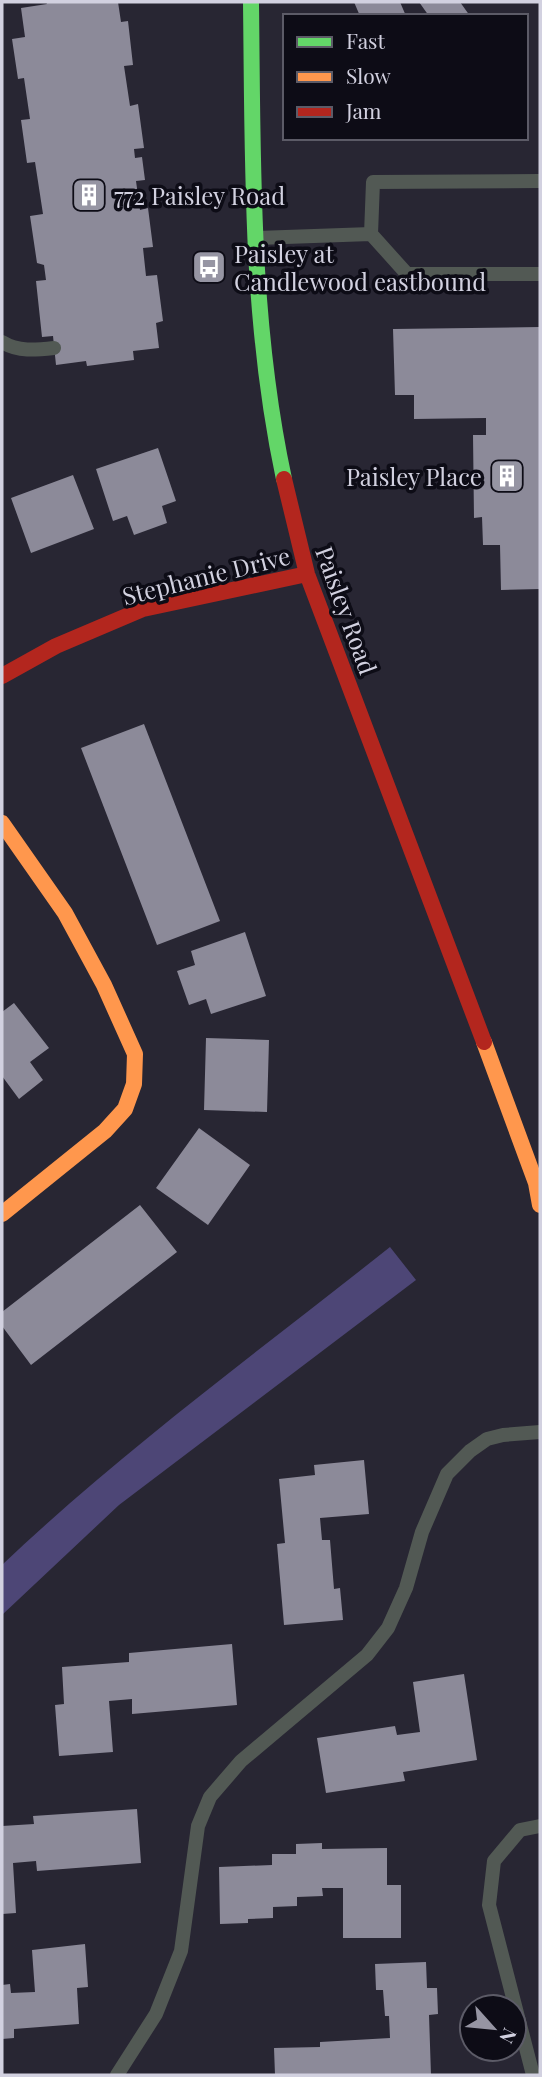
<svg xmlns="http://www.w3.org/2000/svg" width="542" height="2077" viewBox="0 0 542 2077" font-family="'Playfair Display',serif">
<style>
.water{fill:#4d4676}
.building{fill:#8c8a99}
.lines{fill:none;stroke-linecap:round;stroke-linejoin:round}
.lane{stroke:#525954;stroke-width:14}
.fast{stroke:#63d668;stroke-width:16}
.slow{stroke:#ff974d;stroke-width:16}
.jam{stroke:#b3261e;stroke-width:16}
.labels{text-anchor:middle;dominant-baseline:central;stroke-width:7;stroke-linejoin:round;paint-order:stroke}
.poi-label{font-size:24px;fill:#d2d1e0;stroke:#0d0c16;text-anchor:start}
.street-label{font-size:24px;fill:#d2d1e0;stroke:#0d0c16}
</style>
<rect width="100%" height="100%" fill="#282633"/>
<path class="water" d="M 390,1247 L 416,1280 L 119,1505 L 2,1615 L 2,1565 C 123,1450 259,1351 390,1247 Z"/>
<path class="building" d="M 46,2 L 118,2 L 121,22 L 128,21 L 133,65 L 124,66 L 130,106 L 138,104 L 144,148 L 134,149 L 135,158 L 142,157 L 145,180 L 136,181 L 140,210 L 148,208 L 153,247 L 143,248 L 146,276 L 157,275 L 163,321 L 156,323 L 159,348 L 133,351 L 134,360 L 87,366 L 86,361 L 56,365 L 53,336 L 42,337 L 36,281 L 46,280 L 44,265 L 37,263 L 30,216 L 43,214 L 35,162 L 27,163 L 21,120 L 30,119 L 24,78 L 18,79 L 12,39 L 25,37 L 21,8 L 47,4 Z
M 354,2 L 400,2 L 406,16 L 360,16 Z
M 419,2 L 460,2 L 470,16 L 429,16 Z
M 540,327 L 540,589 L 501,590 L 500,545 L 483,545 L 482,517 L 474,518 L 473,435 L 486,435 L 486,418 L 414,419 L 414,395 L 395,395 L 393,329 Z
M 158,448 L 176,501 L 162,506 L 167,523 L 134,535 L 127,516 L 113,521 L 96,469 Z
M 73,475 L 94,529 L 31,553 L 11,498 Z
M 144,724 L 220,921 L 157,945 L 81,748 Z
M 245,932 L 266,996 L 211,1014 L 206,999 L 189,1005 L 177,971 L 195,965 L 191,951 Z
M 14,1003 L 49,1048 L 30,1062 L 43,1080 L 19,1099 L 2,1076 L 2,1012 Z
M 206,1038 L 269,1040 L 267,1112 L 204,1110 Z
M 199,1128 L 250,1165 L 208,1225 L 156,1188 Z
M 140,1205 L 177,1252 L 31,1365 L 2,1326 L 2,1312 Z
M 364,1460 L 369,1514 L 320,1518 L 322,1540 L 330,1540 L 334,1589 L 340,1588 L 343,1620 L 284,1625 L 277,1544 L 285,1543 L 279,1479 L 315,1475 L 314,1465 Z
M 232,1644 L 237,1705 L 132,1714 L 132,1699 L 109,1701 L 113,1752 L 59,1756 L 55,1705 L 64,1704 L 62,1667 L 129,1662 L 129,1653 Z
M 464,1674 L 477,1760 L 403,1772 L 405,1781 L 326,1793 L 317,1738 L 395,1726 L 397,1735 L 420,1732 L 413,1682 Z
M 137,1809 L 141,1863 L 37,1871 L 36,1861 L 13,1863 L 16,1913 L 2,1914 L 2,1826 L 34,1824 L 33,1816 Z
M 322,1843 L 322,1849 L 387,1848 L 387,1885 L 401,1885 L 401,1938 L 343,1938 L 343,1888 L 322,1888 L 323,1896 L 297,1897 L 297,1906 L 273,1907 L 273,1918 L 248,1919 L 248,1923 L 220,1924 L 219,1867 L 272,1865 L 272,1854 L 296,1854 L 296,1844 Z
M 85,1944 L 88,1987 L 77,1988 L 79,2024 L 14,2029 L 14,2038 L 2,2039 L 2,1985 L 10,1984 L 11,1993 L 35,1992 L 32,1950 Z
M 426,1962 L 427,1988 L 437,1988 L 438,2014 L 429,2015 L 431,2075 L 275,2075 L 274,2048 L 320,2047 L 320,2042 L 390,2038 L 389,2016 L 385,2016 L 383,1990 L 376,1990 L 375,1964 Z"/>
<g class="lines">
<path class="lane" d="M 540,181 L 373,182 L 371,234 L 407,274 L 540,274
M 257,238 L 371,234
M 2,342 C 18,352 36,350 54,348
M 117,2075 L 156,2014 L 181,1951 L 198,1826 L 210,1797 L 241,1761 L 367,1655 L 388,1628 L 406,1588 L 422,1532 L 447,1474 L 470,1451 L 487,1439 L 503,1435 L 540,1432
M 533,2075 L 489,1905 L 494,1861 L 520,1830 L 540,1826"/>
<path class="fast" d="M 251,2 C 253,164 250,320 284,479"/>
<path class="slow" d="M 2,823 L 65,913 L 104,985 L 135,1054 L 134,1084 L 125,1109 L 105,1131 L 2,1214
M 484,1042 L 536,1183 L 540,1205"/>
<path class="jam" d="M 284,479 L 307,574 L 484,1042
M 2,676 L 56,646 L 143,609 L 307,574"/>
</g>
<defs>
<g id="building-square" transform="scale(1.75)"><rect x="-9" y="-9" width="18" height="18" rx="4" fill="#9695a3" stroke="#0d0c16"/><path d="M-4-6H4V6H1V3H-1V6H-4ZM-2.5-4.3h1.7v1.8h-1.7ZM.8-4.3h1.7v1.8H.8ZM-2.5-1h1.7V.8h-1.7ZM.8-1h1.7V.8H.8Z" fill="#fff"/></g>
<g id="bus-square" transform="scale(1.75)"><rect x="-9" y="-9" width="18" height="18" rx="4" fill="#9695a3" stroke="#0d0c16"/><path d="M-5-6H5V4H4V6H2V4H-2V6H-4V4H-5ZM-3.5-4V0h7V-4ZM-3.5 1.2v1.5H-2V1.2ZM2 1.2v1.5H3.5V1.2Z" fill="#fff"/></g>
</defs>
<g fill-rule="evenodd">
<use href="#building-square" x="89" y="195"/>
<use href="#bus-square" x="209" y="267"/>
<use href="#building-square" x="507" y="476"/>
</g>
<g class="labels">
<g class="poi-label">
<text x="114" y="195">772 Paisley Road</text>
<text x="234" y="253">Paisley at<tspan x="234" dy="28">Candlewood eastbound</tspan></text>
<text x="482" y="476" text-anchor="end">Paisley Place</text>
</g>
<g class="street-label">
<text transform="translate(206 575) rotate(-14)">Stephanie Drive</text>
<text transform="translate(347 610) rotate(70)">Paisley Road</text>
</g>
</g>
<rect width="542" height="2077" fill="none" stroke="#d2d1e0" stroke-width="7"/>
<rect x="283" y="14" width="245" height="126" fill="#0d0c16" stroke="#5c5b67" stroke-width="2"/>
<rect x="297" y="37" width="35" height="10" fill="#63d668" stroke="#5c5b67" stroke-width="2"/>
<text x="346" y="49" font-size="21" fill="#d2d1e0">Fast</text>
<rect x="297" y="72" width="35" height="10" fill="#ff974d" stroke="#5c5b67" stroke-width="2"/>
<text x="346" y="84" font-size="21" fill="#d2d1e0">Slow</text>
<rect x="297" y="107" width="35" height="10" fill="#b3261e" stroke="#5c5b67" stroke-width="2"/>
<text x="346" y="119" font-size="21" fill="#d2d1e0">Jam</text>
<g transform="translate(493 2028) rotate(117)"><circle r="33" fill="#0d0c16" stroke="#5c5b67" stroke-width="2"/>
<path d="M0-5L12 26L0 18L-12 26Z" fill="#9695a3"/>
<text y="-10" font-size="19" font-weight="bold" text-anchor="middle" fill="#d2d1e0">N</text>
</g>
</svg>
